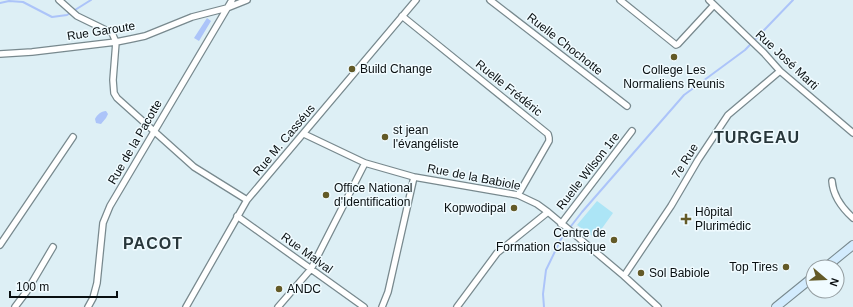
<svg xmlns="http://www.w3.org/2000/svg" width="853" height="307" viewBox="0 0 853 307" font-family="Helvetica,sans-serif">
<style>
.green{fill:#ace5f6}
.water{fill:#acc4f9}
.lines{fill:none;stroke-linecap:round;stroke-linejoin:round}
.stream{stroke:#acc4f9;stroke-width:2}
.street-casing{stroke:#78898e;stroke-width:8}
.secondary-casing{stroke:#78898e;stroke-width:10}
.street{stroke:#fff;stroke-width:5.5}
.secondary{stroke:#d2ebfd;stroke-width:8}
.poi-dot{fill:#635a27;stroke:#f0fbff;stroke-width:1.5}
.labels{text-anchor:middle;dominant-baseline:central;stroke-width:3;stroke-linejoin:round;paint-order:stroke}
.street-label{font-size:12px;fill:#090f11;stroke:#f0fbff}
.poi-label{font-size:12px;fill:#090f11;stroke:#f0fbff;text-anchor:start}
.district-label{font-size:16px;font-weight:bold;letter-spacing:1px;fill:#28373b;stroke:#f0fbff}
</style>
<rect width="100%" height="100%" fill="#ddeff5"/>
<path class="green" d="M 597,201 L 613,213 L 595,238 L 577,225 Z"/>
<path class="water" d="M 207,18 L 211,21 L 199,41 L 194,38 Z
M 106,111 L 108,114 L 106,118 L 101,124 L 96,123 L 95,119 C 97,115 101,111 106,111 Z"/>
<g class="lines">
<path class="stream" d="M 0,3 L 9,1 L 23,2 L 52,17 L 67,15 L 91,0
M 544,307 L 543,294 L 546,270 L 561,239 L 582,212 L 684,95 L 745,50 L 793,0"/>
<g class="street-casing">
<path id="street" d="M 59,0 L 77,16 L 112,33 L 116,42 L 113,80 L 114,93 L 117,98 L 194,167 L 247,200
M 490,0 L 627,106
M 620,0 L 676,45 L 678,44 L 714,5
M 709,0 L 764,53 L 780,71 L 853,133
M 402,16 L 548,134 L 549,138 L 549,141 L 518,195
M 0,54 L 32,52 L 116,42 L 131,39 L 145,36 L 192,17 L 227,8 L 247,0
M 304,134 L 365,163 L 414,177 L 518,195 L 537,204 L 548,212 L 624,276 L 658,307
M 832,181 C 833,196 842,208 853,218
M 237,216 L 364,307
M 561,224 L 632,131
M 0,245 L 73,137
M 624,276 L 671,206 L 698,160 L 728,115 L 780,71
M 15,307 L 27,291 L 53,247
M 88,307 L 93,298 L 97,283 L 103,223 L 110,206 L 232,0
M 186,307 L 247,200 L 416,0
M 278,307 L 311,269 L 365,163
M 382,307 L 388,292 L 414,177
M 457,307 L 497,253 L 548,212"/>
</g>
<g class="secondary-casing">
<path id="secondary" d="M 826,267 L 853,245
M 776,307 L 813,277"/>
</g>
<use href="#street" class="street"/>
<use href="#secondary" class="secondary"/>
</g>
<g class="poi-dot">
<circle cx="674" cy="57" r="4"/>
<circle cx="352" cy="69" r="4"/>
<circle cx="385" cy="137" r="4"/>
<circle cx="326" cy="195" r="4"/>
<circle cx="514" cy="208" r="4"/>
<path d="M684 213h4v4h4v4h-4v4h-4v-4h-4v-4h4z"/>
<circle cx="614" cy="240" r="4"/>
<circle cx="786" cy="267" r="4"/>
<circle cx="641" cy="273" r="4"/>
<circle cx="279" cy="289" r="4"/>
</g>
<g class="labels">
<g class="street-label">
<text transform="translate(101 31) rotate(-9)">Rue Garoute</text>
<text transform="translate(565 44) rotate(38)">Ruelle Chochotte</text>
<text transform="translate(787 60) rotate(43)">Rue José Marti</text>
<text transform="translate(509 88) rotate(39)">Ruelle Frédéric</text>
<text transform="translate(284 140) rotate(-50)">Rue M. Casséus</text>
<text transform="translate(135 142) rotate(-60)">Rue de la Pacotte</text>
<text transform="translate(685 161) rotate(-58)">7e Rue</text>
<text transform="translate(588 171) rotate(-52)">Ruelle Wilson 1re</text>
<text transform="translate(474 177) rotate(11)">Rue de la Babiole</text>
<text transform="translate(307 253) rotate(36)">Rue Malval</text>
</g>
<g class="poi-label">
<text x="360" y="69">Build Change</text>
<text x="674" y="70" text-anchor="middle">College Les<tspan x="674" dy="14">Normaliens Reunis</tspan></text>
<text x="393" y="130">st jean<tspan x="393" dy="14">l'évangéliste</tspan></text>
<text x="334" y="188">Office National<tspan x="334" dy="14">d'Identification</tspan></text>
<text x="506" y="208" text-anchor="end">Kopwodipal</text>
<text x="695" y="212">Hôpital<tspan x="695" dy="14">Plurimédic</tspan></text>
<text x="606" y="233" text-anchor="end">Centre de<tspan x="606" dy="14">Formation Classique</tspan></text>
<text x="778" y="267" text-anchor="end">Top Tires</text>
<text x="649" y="273">Sol Babiole</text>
<text x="287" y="289">ANDC</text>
</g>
<g class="district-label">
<text x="757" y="137">TURGEAU</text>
<text x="153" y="243">PACOT</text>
</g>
</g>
<g transform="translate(825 279) rotate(109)"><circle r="19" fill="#f0fbff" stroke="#949da0"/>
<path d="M0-3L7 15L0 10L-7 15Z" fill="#635a27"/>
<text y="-6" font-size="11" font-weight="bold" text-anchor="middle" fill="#090f11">N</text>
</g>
<path d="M10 291v6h107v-6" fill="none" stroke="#090f11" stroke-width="2"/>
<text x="16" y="291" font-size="12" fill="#090f11" stroke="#f0fbff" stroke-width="3" paint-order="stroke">100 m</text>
</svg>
